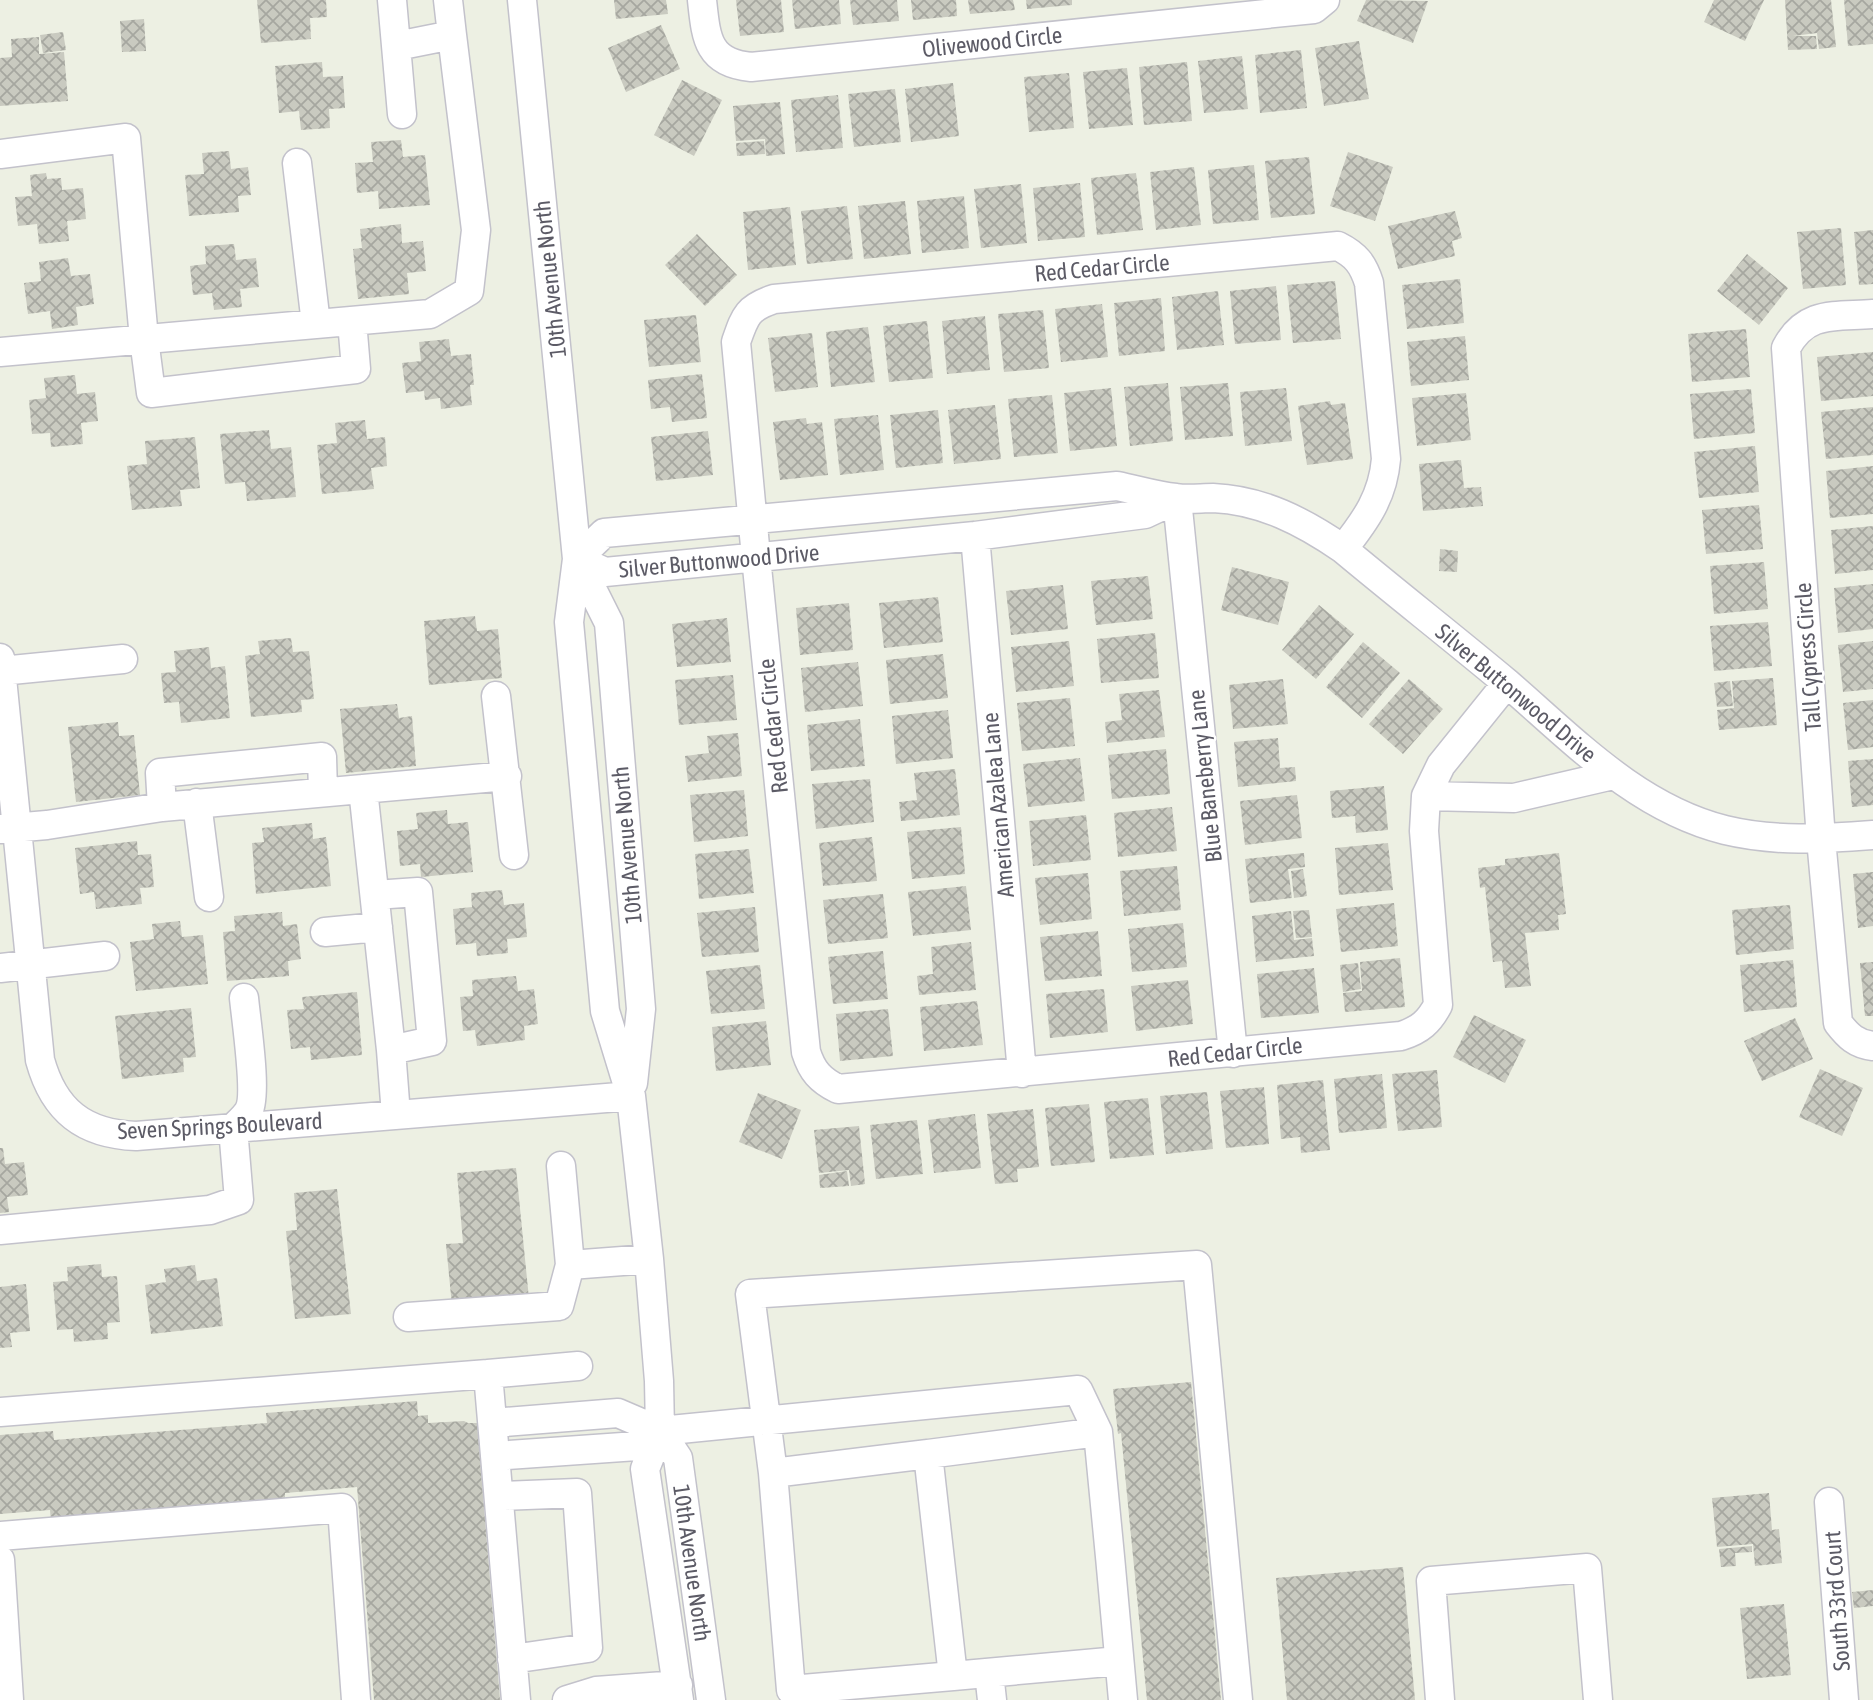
<svg xmlns="http://www.w3.org/2000/svg" width="1873" height="1700" viewBox="0 0 1873 1700" font-family="'Asap Condensed',sans-serif">
<style>
.building{fill:url(#building-cross-hatch)}
.lines{fill:none;stroke-linecap:round;stroke-linejoin:round}
.minor-casing{stroke:#c3c2cb;stroke-width:31}
.minor{stroke:#fff;stroke-width:28}
.labels{text-anchor:middle;dominant-baseline:central;stroke-width:5;stroke-linejoin:round;paint-order:stroke}
.street-label{font-size:23px;fill:#5c5b66;stroke:#fff}
</style>
<defs>
<pattern id="building-cross-hatch" width="8" height="8" patternUnits="userSpaceOnUse" patternTransform="scale(1.75)"><rect width="8" height="8" fill="#c9cac0"/><path d="M0 0l8 8M0 8l8-8" fill="none" stroke="#a6a7a0"/></pattern>
</defs>
<rect width="100%" height="100%" fill="#edf0e3"/>
<path class="building" d="M 257,0 L 326,0 L 327,17 L 310,18 L 311,39 L 261,43 Z
M 614,0 L 666,0 L 668,14 L 616,19 Z
M 736,0 L 781,0 L 784,32 L 740,36 Z
M 792,0 L 839,0 L 841,24 L 795,29 Z
M 850,0 L 897,0 L 899,21 L 853,25 Z
M 911,0 L 956,0 L 957,16 L 913,20 Z
M 968,0 L 1013,0 L 1015,10 L 970,14 Z
M 1026,0 L 1072,0 L 1072,5 L 1027,9 Z
M 1366,0 L 1428,1 L 1413,43 L 1357,21 Z
M 1714,0 L 1764,0 L 1745,41 L 1704,22 Z
M 1785,0 L 1831,0 L 1836,47 L 1819,49 L 1817,33 L 1793,36 L 1816,36 L 1817,49 L 1788,50 Z
M 1844,0 L 1873,0 L 1873,44 L 1848,46 Z
M 144,19 L 146,51 L 122,52 L 120,21 Z
M 661,25 L 680,69 L 626,92 L 608,48 Z
M 63,32 L 66,50 L 43,53 L 40,35 Z
M 39,37 L 39,54 L 64,52 L 68,101 L 0,106 L 0,58 L 12,57 L 11,39 Z
M 1359,41 L 1369,99 L 1324,106 L 1315,48 Z
M 1301,50 L 1307,108 L 1260,113 L 1255,55 Z
M 1242,56 L 1248,109 L 1204,113 L 1198,61 Z
M 322,62 L 323,77 L 343,76 L 345,108 L 329,109 L 330,128 L 301,130 L 299,111 L 279,113 L 275,66 Z
M 1187,62 L 1192,121 L 1144,125 L 1139,67 Z
M 1127,68 L 1133,125 L 1089,129 L 1083,72 Z
M 1069,73 L 1074,128 L 1029,132 L 1024,77 Z
M 682,80 L 722,100 L 694,156 L 654,135 Z
M 953,83 L 959,136 L 911,142 L 905,89 Z
M 895,89 L 901,142 L 854,147 L 848,94 Z
M 838,95 L 843,148 L 796,152 L 791,100 Z
M 780,102 L 785,154 L 766,156 L 765,139 L 736,141 L 733,106 Z
M 401,140 L 403,157 L 425,155 L 430,205 L 379,209 L 378,191 L 357,193 L 355,163 L 373,162 L 371,142 Z
M 764,141 L 765,154 L 737,156 L 736,143 Z
M 229,151 L 231,169 L 248,167 L 251,195 L 238,196 L 239,212 L 189,216 L 185,175 L 204,174 L 202,153 Z
M 1348,152 L 1393,167 L 1375,221 L 1330,206 Z
M 1309,157 L 1315,214 L 1271,218 L 1265,161 Z
M 1254,165 L 1259,220 L 1213,224 L 1208,170 Z
M 1194,167 L 1201,225 L 1156,230 L 1150,172 Z
M 46,173 L 47,179 L 61,178 L 62,190 L 83,188 L 86,219 L 67,221 L 69,241 L 39,244 L 37,224 L 18,226 L 15,197 L 32,196 L 30,175 Z
M 1136,173 L 1143,230 L 1097,235 L 1091,178 Z
M 1080,183 L 1085,237 L 1038,241 L 1033,188 Z
M 1021,184 L 1027,243 L 981,248 L 974,189 Z
M 964,196 L 969,248 L 922,253 L 917,201 Z
M 905,201 L 911,254 L 864,259 L 858,206 Z
M 847,206 L 853,259 L 807,264 L 801,211 Z
M 790,207 L 796,265 L 748,270 L 743,212 Z
M 1455,211 L 1462,238 L 1452,241 L 1455,256 L 1398,269 L 1388,226 Z
M 401,224 L 402,243 L 423,241 L 426,271 L 407,273 L 409,294 L 358,299 L 353,249 L 362,248 L 360,229 Z
M 1841,228 L 1846,285 L 1803,289 L 1797,232 Z
M 1873,230 L 1873,284 L 1859,285 L 1854,232 Z
M 697,234 L 737,275 L 705,306 L 665,265 Z
M 234,244 L 236,260 L 256,258 L 259,287 L 240,289 L 242,307 L 214,310 L 212,293 L 193,295 L 190,266 L 206,264 L 205,246 Z
M 1747,254 L 1788,288 L 1759,325 L 1717,291 Z
M 68,258 L 71,276 L 90,274 L 94,304 L 76,307 L 78,325 L 52,329 L 50,311 L 28,314 L 24,283 L 41,281 L 39,262 Z
M 1460,279 L 1464,323 L 1407,329 L 1402,285 Z
M 1335,281 L 1341,339 L 1293,343 L 1287,285 Z
M 1276,286 L 1281,340 L 1235,344 L 1230,291 Z
M 1218,291 L 1224,345 L 1177,350 L 1172,297 Z
M 1161,298 L 1165,351 L 1119,356 L 1114,303 Z
M 1102,304 L 1108,357 L 1061,362 L 1055,309 Z
M 1043,310 L 1049,368 L 1004,372 L 998,314 Z
M 696,315 L 701,362 L 649,367 L 644,320 Z
M 985,316 L 990,370 L 947,374 L 942,321 Z
M 927,321 L 933,378 L 889,382 L 883,326 Z
M 868,327 L 875,382 L 831,387 L 826,332 Z
M 1746,329 L 1750,377 L 1692,382 L 1688,334 Z
M 812,333 L 818,387 L 775,392 L 768,338 Z
M 1465,336 L 1469,380 L 1411,386 L 1407,342 Z
M 449,339 L 451,356 L 471,354 L 474,385 L 470,385 L 472,405 L 441,409 L 440,398 L 425,400 L 424,391 L 406,393 L 402,363 L 421,361 L 419,342 Z
M 1873,352 L 1873,396 L 1821,401 L 1817,357 Z
M 702,374 L 707,418 L 672,422 L 670,407 L 651,409 L 648,380 Z
M 75,375 L 77,394 L 95,392 L 98,421 L 81,423 L 83,444 L 51,447 L 50,433 L 32,434 L 29,400 L 46,398 L 44,378 Z
M 1168,383 L 1173,441 L 1130,446 L 1124,387 Z
M 1228,383 L 1233,436 L 1185,440 L 1180,387 Z
M 1111,388 L 1117,446 L 1070,451 L 1064,393 Z
M 1286,388 L 1292,441 L 1245,446 L 1240,392 Z
M 1751,389 L 1755,433 L 1694,439 L 1690,394 Z
M 1466,393 L 1471,440 L 1417,446 L 1412,398 Z
M 1052,395 L 1058,453 L 1014,457 L 1008,399 Z
M 1330,401 L 1331,405 L 1345,403 L 1353,459 L 1307,465 L 1298,406 Z
M 995,405 L 1001,459 L 954,464 L 948,410 Z
M 1873,407 L 1873,455 L 1826,459 L 1821,412 Z
M 938,410 L 943,463 L 896,468 L 890,415 Z
M 878,415 L 884,470 L 840,475 L 834,419 Z
M 806,418 L 807,424 L 822,422 L 828,475 L 780,480 L 773,422 Z
M 365,420 L 367,439 L 385,437 L 387,466 L 371,468 L 374,489 L 322,494 L 317,445 L 337,443 L 335,423 Z
M 269,430 L 271,449 L 291,447 L 296,497 L 247,501 L 245,482 L 225,484 L 220,434 Z
M 708,431 L 713,475 L 656,481 L 651,437 Z
M 195,437 L 200,488 L 180,490 L 182,506 L 132,510 L 127,466 L 147,464 L 145,441 Z
M 1755,446 L 1759,492 L 1699,498 L 1694,452 Z
M 1461,460 L 1464,488 L 1481,487 L 1483,506 L 1423,511 L 1419,464 Z
M 1873,466 L 1873,514 L 1830,518 L 1826,471 Z
M 1759,505 L 1763,549 L 1706,554 L 1702,510 Z
M 1873,526 L 1873,570 L 1835,574 L 1831,530 Z
M 1440,549 L 1458,551 L 1457,572 L 1439,571 Z
M 1764,562 L 1768,609 L 1714,614 L 1710,566 Z
M 1232,567 L 1289,582 L 1278,625 L 1221,610 Z
M 1148,576 L 1153,619 L 1096,625 L 1091,581 Z
M 1873,584 L 1873,629 L 1838,633 L 1834,588 Z
M 1063,585 L 1068,629 L 1011,635 L 1006,591 Z
M 938,597 L 943,642 L 884,648 L 879,603 Z
M 849,603 L 853,650 L 800,655 L 796,608 Z
M 1319,605 L 1354,634 L 1316,679 L 1282,650 Z
M 475,616 L 477,631 L 498,629 L 502,678 L 429,685 L 424,621 Z
M 727,618 L 731,662 L 677,667 L 672,624 Z
M 1768,622 L 1772,666 L 1714,671 L 1710,626 Z
M 1155,633 L 1159,678 L 1101,683 L 1097,639 Z
M 291,638 L 293,652 L 309,651 L 314,699 L 301,700 L 302,712 L 251,717 L 245,656 L 260,654 L 258,641 Z
M 1069,641 L 1074,686 L 1016,692 L 1011,647 Z
M 1873,641 L 1873,689 L 1843,692 L 1838,645 Z
M 1363,642 L 1400,673 L 1362,718 L 1326,687 Z
M 209,647 L 211,668 L 225,666 L 230,718 L 181,723 L 179,702 L 164,703 L 161,673 L 176,672 L 174,651 Z
M 943,654 L 948,698 L 890,704 L 886,660 Z
M 858,662 L 863,706 L 805,712 L 801,668 Z
M 733,675 L 737,720 L 679,725 L 675,680 Z
M 1773,678 L 1777,725 L 1719,730 L 1717,710 L 1734,708 L 1732,681 Z
M 1283,679 L 1288,724 L 1233,729 L 1229,685 Z
M 1409,679 L 1443,709 L 1403,754 L 1369,724 Z
M 1730,681 L 1733,706 L 1717,707 L 1714,683 Z
M 1159,690 L 1165,737 L 1107,743 L 1105,722 L 1122,720 L 1119,694 Z
M 1070,698 L 1075,746 L 1022,751 L 1017,703 Z
M 1873,700 L 1873,747 L 1848,750 L 1843,703 Z
M 397,704 L 399,718 L 412,716 L 416,766 L 346,773 L 340,709 Z
M 948,710 L 953,758 L 896,764 L 892,716 Z
M 860,719 L 865,766 L 811,771 L 807,725 Z
M 118,722 L 119,736 L 134,735 L 140,795 L 76,802 L 68,727 Z
M 738,733 L 742,776 L 688,782 L 685,756 L 709,753 L 707,736 Z
M 1278,738 L 1280,768 L 1295,767 L 1296,781 L 1238,787 L 1234,742 Z
M 1166,749 L 1170,794 L 1112,799 L 1108,755 Z
M 1080,758 L 1085,801 L 1028,807 L 1023,764 Z
M 1873,759 L 1873,805 L 1852,807 L 1848,761 Z
M 955,769 L 960,815 L 901,821 L 899,802 L 917,800 L 914,773 Z
M 870,779 L 874,822 L 816,829 L 812,784 Z
M 1384,786 L 1388,830 L 1356,833 L 1355,816 L 1332,818 L 1330,791 Z
M 744,790 L 748,836 L 694,842 L 690,795 Z
M 1297,795 L 1302,838 L 1245,845 L 1240,801 Z
M 1172,807 L 1177,851 L 1118,857 L 1114,813 Z
M 447,810 L 448,824 L 468,822 L 473,872 L 421,877 L 420,864 L 400,866 L 397,831 L 418,829 L 416,813 Z
M 1086,815 L 1091,860 L 1033,866 L 1029,821 Z
M 312,823 L 313,839 L 326,837 L 331,886 L 256,894 L 252,843 L 264,842 L 262,828 Z
M 961,827 L 965,874 L 912,879 L 907,832 Z
M 872,837 L 877,881 L 823,886 L 819,843 Z
M 137,841 L 138,855 L 151,854 L 154,887 L 140,888 L 142,904 L 96,909 L 94,892 L 80,894 L 75,848 Z
M 1388,843 L 1393,890 L 1339,895 L 1335,848 Z
M 749,849 L 754,893 L 699,899 L 695,854 Z
M 1304,853 L 1305,867 L 1288,869 L 1292,898 L 1250,903 L 1245,859 Z
M 1559,853 L 1566,914 L 1558,915 L 1559,930 L 1525,933 L 1531,986 L 1505,988 L 1502,961 L 1493,962 L 1485,887 L 1480,888 L 1478,868 L 1505,865 L 1505,859 Z
M 1177,866 L 1181,910 L 1124,916 L 1120,871 Z
M 1303,869 L 1307,896 L 1294,898 L 1291,871 Z
M 1873,872 L 1873,926 L 1858,928 L 1853,874 Z
M 1088,873 L 1092,919 L 1040,925 L 1035,878 Z
M 966,886 L 971,930 L 913,936 L 908,892 Z
M 502,890 L 504,905 L 524,903 L 527,937 L 507,939 L 508,953 L 477,956 L 476,943 L 456,945 L 453,909 L 472,907 L 471,893 Z
M 883,894 L 888,938 L 828,944 L 823,900 Z
M 1394,903 L 1398,946 L 1341,952 L 1336,909 Z
M 1790,905 L 1794,949 L 1736,955 L 1732,910 Z
M 755,907 L 759,952 L 702,957 L 697,913 Z
M 1309,910 L 1312,937 L 1296,938 L 1293,911 Z
M 1291,911 L 1294,940 L 1312,938 L 1314,956 L 1256,962 L 1252,916 Z
M 282,912 L 283,926 L 297,924 L 301,959 L 288,961 L 289,976 L 227,981 L 223,932 L 235,931 L 234,916 Z
M 180,921 L 182,937 L 203,935 L 208,984 L 136,991 L 130,942 L 154,939 L 152,924 Z
M 1183,923 L 1187,967 L 1132,972 L 1128,929 Z
M 1098,931 L 1102,976 L 1045,981 L 1040,937 Z
M 971,942 L 976,990 L 919,995 L 917,976 L 933,974 L 931,947 Z
M 883,951 L 888,999 L 833,1004 L 828,957 Z
M 1400,958 L 1405,1007 L 1345,1012 L 1343,993 L 1362,991 L 1360,962 Z
M 1793,960 L 1797,1007 L 1744,1012 L 1740,965 Z
M 1873,962 L 1873,1016 L 1865,1016 L 1860,963 Z
M 1358,963 L 1361,989 L 1343,992 L 1340,965 Z
M 760,965 L 765,1009 L 711,1014 L 706,971 Z
M 1314,968 L 1319,1013 L 1261,1018 L 1257,974 Z
M 516,976 L 518,991 L 534,989 L 538,1024 L 524,1026 L 525,1040 L 477,1046 L 475,1030 L 463,1031 L 460,997 L 473,996 L 472,980 Z
M 1188,980 L 1193,1024 L 1136,1031 L 1131,986 Z
M 1104,989 L 1108,1032 L 1050,1038 L 1046,994 Z
M 357,992 L 362,1055 L 311,1060 L 310,1047 L 291,1049 L 287,1010 L 304,1009 L 302,997 Z
M 977,1001 L 983,1045 L 924,1051 L 920,1007 Z
M 191,1008 L 196,1057 L 183,1058 L 184,1072 L 122,1079 L 115,1016 Z
M 888,1009 L 893,1056 L 840,1061 L 836,1014 Z
M 1474,1015 L 1526,1040 L 1505,1083 L 1453,1057 Z
M 1795,1018 L 1813,1059 L 1762,1081 L 1744,1041 Z
M 766,1021 L 771,1065 L 716,1071 L 712,1027 Z
M 1820,1069 L 1863,1088 L 1842,1136 L 1799,1117 Z
M 1437,1070 L 1442,1127 L 1398,1131 L 1392,1074 Z
M 1382,1074 L 1387,1128 L 1339,1133 L 1334,1079 Z
M 1323,1080 L 1330,1150 L 1301,1153 L 1300,1137 L 1281,1139 L 1277,1085 Z
M 1264,1087 L 1269,1144 L 1226,1148 L 1220,1091 Z
M 1207,1092 L 1213,1149 L 1166,1154 L 1160,1096 Z
M 758,1093 L 801,1110 L 782,1159 L 739,1142 Z
M 1148,1098 L 1154,1155 L 1110,1159 L 1104,1102 Z
M 1089,1104 L 1095,1162 L 1051,1166 L 1045,1108 Z
M 1033,1109 L 1039,1167 L 1017,1169 L 1018,1182 L 995,1184 L 987,1114 Z
M 975,1114 L 981,1168 L 934,1173 L 928,1120 Z
M 917,1120 L 923,1174 L 876,1179 L 870,1125 Z
M 859,1126 L 865,1184 L 851,1186 L 849,1170 L 819,1173 L 814,1130 Z
M 0,1148 L 3,1148 L 5,1164 L 24,1162 L 28,1195 L 7,1197 L 9,1212 L 0,1213 Z
M 516,1168 L 529,1299 L 452,1306 L 446,1244 L 463,1243 L 457,1173 Z
M 847,1171 L 849,1186 L 820,1188 L 819,1175 Z
M 337,1189 L 351,1314 L 295,1319 L 286,1231 L 297,1230 L 294,1193 Z
M 101,1264 L 102,1277 L 117,1276 L 120,1322 L 107,1323 L 108,1339 L 74,1342 L 73,1329 L 57,1330 L 53,1282 L 68,1281 L 67,1267 Z
M 195,1265 L 197,1281 L 217,1278 L 223,1326 L 151,1334 L 145,1285 L 166,1282 L 164,1269 Z
M 26,1284 L 30,1331 L 10,1333 L 12,1347 L 0,1348 L 0,1287 Z
M 1191,1382 L 1221,1700 L 1147,1700 L 1121,1433 L 1118,1434 L 1113,1389 Z
M 417,1401 L 418,1416 L 428,1415 L 428,1423 L 464,1421 L 468,1423 L 477,1423 L 500,1700 L 374,1700 L 357,1487 L 285,1493 L 285,1503 L 51,1522 L 50,1510 L 0,1514 L 0,1435 L 53,1431 L 54,1440 L 267,1423 L 266,1413 Z
M 1769,1493 L 1772,1530 L 1779,1529 L 1782,1563 L 1755,1566 L 1753,1544 L 1717,1547 L 1712,1498 Z
M 1752,1546 L 1752,1552 L 1735,1553 L 1736,1566 L 1721,1567 L 1719,1549 Z
M 1403,1567 L 1415,1700 L 1287,1700 L 1276,1578 Z
M 1873,1590 L 1873,1606 L 1854,1608 L 1852,1592 Z
M 1784,1604 L 1791,1675 L 1747,1679 L 1740,1608 Z"/>
<g class="lines">
<g class="minor-casing">
<path id="minor" d="M 392,0 L 402,114
M 448,0 L 452,35
M 522,0 L 577,559 L 569,622 L 605,1011 L 631,1096 L 649,1259 L 659,1381 L 660,1431 L 645,1469 L 679,1700
M 702,0 C 706,37 707,63 751,67 L 1314,9 L 1325,0
M 0,154 L 126,138 L 144,339 L 151,393 L 356,369 L 352,321
M 297,163 L 316,324
M 1873,314 C 1835,317 1806,310 1786,348 L 1821,839 L 1838,1023 C 1848,1036 1856,1044 1873,1046
M 0,352 L 430,314 L 469,291 L 476,230 L 452,35 L 397,46
M 1177,499 L 1233,1053
M 975,536 L 1022,1073
M 1343,549 C 1366,520 1383,496 1386,459 L 1369,283 C 1363,264 1356,255 1338,246 L 774,299 C 747,308 745,316 736,342 L 756,557 L 806,1052 C 812,1071 820,1080 838,1089 L 1401,1036 C 1420,1030 1429,1022 1438,1005 L 1424,831 L 1426,796 L 1441,765 L 1507,683
M 577,559 L 604,533 L 1117,486 C 1137,490 1156,496 1176,498 C 1188,500 1201,498 1213,498 C 1262,500 1304,522 1343,549 C 1397,594 1453,638 1507,683 C 1573,740 1637,808 1725,830 C 1775,842 1823,839 1873,835
M 577,559 L 605,572 L 975,536 L 1145,514 L 1177,499
M 577,559 L 609,623 L 641,1009 L 633,1083
M 0,658 L 40,1060 C 54,1111 84,1134 136,1136 L 631,1096
M 1,671 L 123,659
M 496,696 L 514,855
M 363,789 L 391,1050 L 396,1115
M 1426,796 L 1514,798 L 1613,775
M 197,803 L 209,897
M 162,807 L 160,773 L 322,757 L 323,792
M 0,829 L 47,825 L 162,807 L 507,776
M 375,895 L 418,892 L 432,1041 L 391,1050
M 325,932 L 378,927
M 0,968 L 105,956
M 561,1166 L 570,1265
M 0,1230 L 210,1210 L 239,1200 L 233,1128 C 238,1123 244,1118 248,1112 C 258,1097 246,1020 244,998
M 408,1317 L 559,1306 L 570,1265 L 649,1259
M 488,1374 L 578,1366
M 0,1412 L 488,1374 L 516,1700
M 493,1423 L 618,1413 L 660,1431
M 660,1431 L 678,1458 L 711,1700
M 928,1454 L 773,1473 L 791,1690 L 953,1676
M 495,1456 L 637,1446 L 660,1431 L 1078,1390 L 1098,1432
M 773,1473 L 750,1294 L 1197,1265 L 1238,1700
M 499,1496 L 577,1493 L 588,1648 L 512,1659
M 1829,1502 L 1844,1700
M 0,1536 L 342,1508 L 356,1700
M 0,1560 L 9,1700
M 1119,1661 L 953,1676 L 928,1454 L 1098,1432 C 1107,1521 1115,1611 1123,1700
M 989,1673 L 992,1700
M 567,1700 L 596,1691 L 678,1685
M 1440,1700 L 1431,1581 L 1587,1568 L 1598,1700"/>
</g>
<use href="#minor" class="minor"/>
</g>
<g class="labels">
<g class="street-label">
<text transform="translate(992 42) rotate(-6)">Olivewood Circle</text>
<text transform="translate(1102 268) rotate(-5)">Red Cedar Circle</text>
<text transform="translate(550 279) rotate(-96)">10th Avenue North</text>
<text transform="translate(719 561) rotate(-5)">Silver Buttonwood Drive</text>
<text transform="translate(1808 657) rotate(-94)">Tall Cypress Circle</text>
<text transform="translate(1516 693) rotate(40)">Silver Buttonwood Drive</text>
<text transform="translate(773 726) rotate(-96)">Red Cedar Circle</text>
<text transform="translate(1205 776) rotate(-96)">Blue Baneberry Lane</text>
<text transform="translate(998 805) rotate(-95)">American Azalea Lane</text>
<text transform="translate(627 845) rotate(-95)">10th Avenue North</text>
<text transform="translate(1235 1052) rotate(-6)">Red Cedar Circle</text>
<text transform="translate(220 1126) rotate(-3)">Seven Springs Boulevard</text>
<text transform="translate(692 1563) rotate(82)">10th Avenue North</text>
<text transform="translate(1837 1601) rotate(-94)">South 33rd Court</text>
</g>
</g>
</svg>
